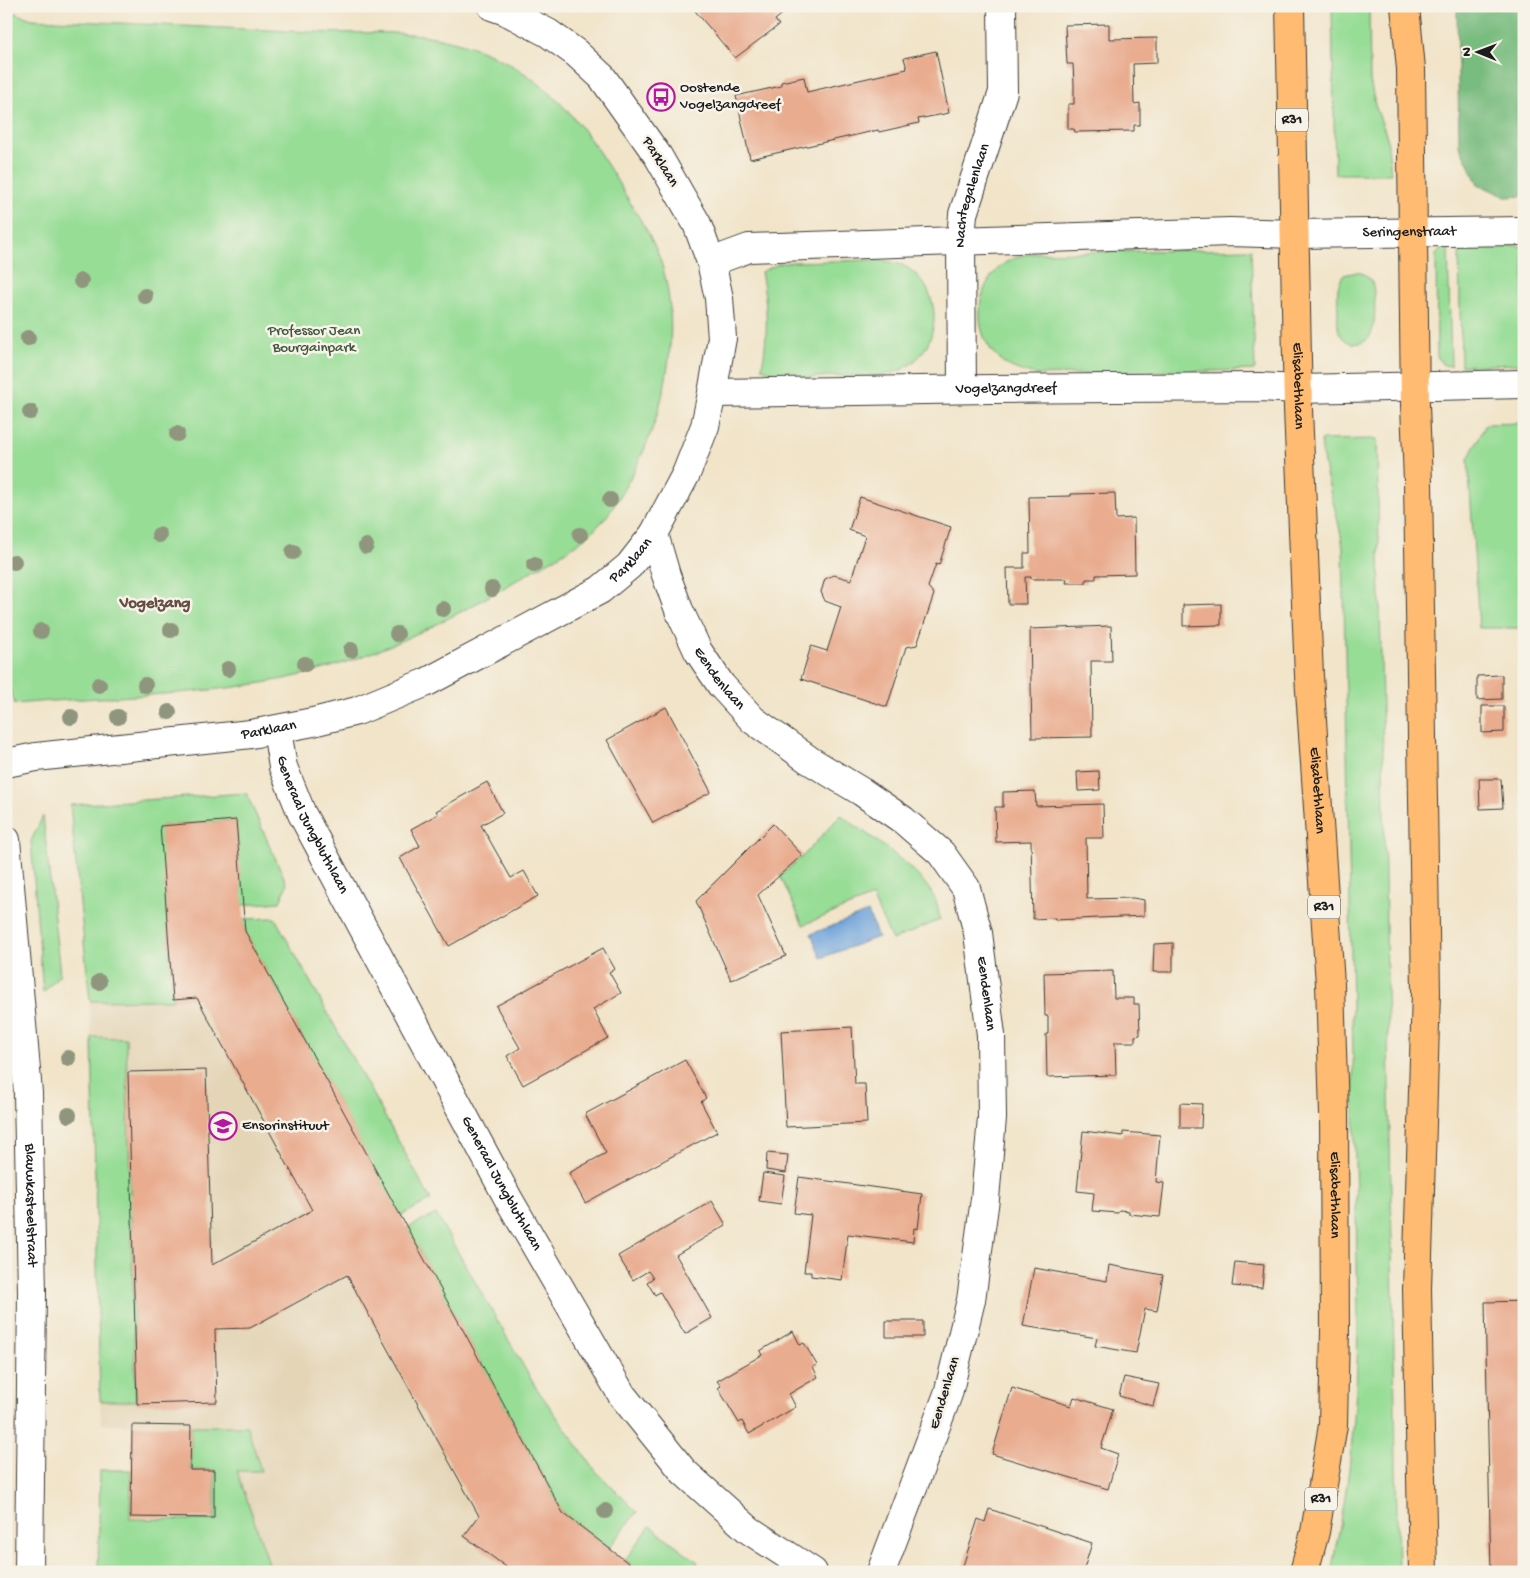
<svg xmlns="http://www.w3.org/2000/svg" width="1530" height="1578" viewBox="0 0 1530 1578" font-family="'Gochi Hand',sans-serif">
<style>
.built{fill:#e4d5b7}
.green{fill:#97dd96;stroke:#5a7c59}
.forest{fill:#79bc7f;stroke:#4a6c4e}
.water{fill:#6da2da;stroke:#445f7b}
.building{fill:#e9ac8f}
.lines{fill:none;stroke-linecap:round;stroke-linejoin:round}
.minor-casing{stroke:#3c3a36;stroke-width:30}
.major-casing{stroke:#3c3a36;stroke-width:30}
.minor{stroke:#fff;stroke-width:28}
.major{stroke:#febb71;stroke-width:28}
.tree{fill:#90967e}
.labels{text-anchor:middle;dominant-baseline:central;stroke-width:5;stroke-linejoin:round;paint-order:stroke}
.shield{fill:#f7f3e8;stroke:#5e5c59;stroke-width:1}
.shield-label{font-size:14px;font-weight:bold;fill:#1c1c1c}
.poi-label{font-size:15px;fill:#1c1c1c;stroke:#f7f3e8;text-anchor:start}
.street-label{font-size:15px;fill:#1c1c1c;stroke:#f7f3e8}
.park-label{font-size:15px;fill:#415641;stroke:#f7f3e8}
.neighbourhood-label{font-size:16px;font-weight:bold;fill:#644e44;stroke:#f7f3e8}
</style>
<rect width="100%" height="100%" fill="#f7f3e8"/>
<filter id="ink" filterUnits="userSpaceOnUse"><feTurbulence type="fractalNoise" baseFrequency=".02" numOctaves="2"/><feDisplacementMap in="SourceGraphic" scale="10" xChannelSelector="R" yChannelSelector="G"/><feConvolveMatrix kernelMatrix="1 2 1 2 8 2 1 2 1" color-interpolation-filters="sRGB"/></filter>
<filter id="wash" filterUnits="userSpaceOnUse"><feTurbulence type="fractalNoise" baseFrequency=".0096" numOctaves="4" result="noise"/><feDisplacementMap in="SourceGraphic" scale="20" xChannelSelector="R" yChannelSelector="G"/><feGaussianBlur stdDeviation="1.12" result="paint"/><feColorMatrix in="noise" values="0 0 0 0 0 0 0 0 0 0 0 0 0 0 0 0 0 1.4 0 .05"/><feComposite in="paint" operator="in"/></filter>
<g filter="url(#wash)">
<rect width="100%" height="100%" fill="#f1e4c9"/>
<path class="built" d="M 236,820 L 245,931 L 563,1513 L 640,1572 L 272,1572 L 237,1470 L 261,1471 L 247,1426 L 101,1424 L 90,1001 L 173,1000 L 160,826 Z"/>
<path class="green" d="M 1332,6 L 1369,6 L 1370,80 L 1375,105 L 1387,137 L 1391,174 L 1335,174 Z
M 6,10 L 32,19 C 125,23 218,28 312,32 C 345,34 378,31 411,34 C 437,36 466,43 490,54 C 556,84 589,133 625,194 C 637,215 652,236 660,259 C 684,331 665,417 628,482 C 620,496 612,511 601,523 C 580,545 553,559 527,574 C 458,616 380,656 302,675 C 208,697 110,695 15,704 L 6,678 Z
M 1445,246 L 1448,246 L 1451,366 L 1443,365 L 1437,356 L 1436,255 L 1440,249 Z
M 1459,246 L 1524,246 L 1524,364 L 1461,366 Z
M 1251,249 L 1255,370 L 1036,375 C 1025,372 1016,370 1007,365 C 971,342 971,287 1005,263 C 1014,257 1024,255 1034,253 Z
M 876,260 C 887,261 897,262 906,267 C 943,289 943,343 908,366 C 887,380 857,376 833,376 C 816,377 796,380 780,376 C 774,374 768,370 762,368 C 768,334 768,305 761,272 L 778,264 L 792,262 Z
M 1357,272 C 1364,273 1369,277 1372,283 C 1376,292 1376,328 1370,336 C 1362,348 1344,345 1339,332 C 1337,326 1338,318 1338,312 C 1338,299 1335,285 1344,275 Z
M 1524,423 L 1524,628 L 1479,628 L 1468,459 L 1486,424 Z
M 1377,439 L 1398,1572 L 1331,1572 C 1339,1532 1347,1492 1351,1451 C 1356,1404 1358,1357 1358,1310 L 1343,547 C 1338,511 1323,477 1321,440 Z
M 246,793 L 287,884 L 280,902 L 242,905 L 236,820 L 161,826 L 173,1000 L 90,1001 L 70,805 Z
M 841,815 C 869,836 922,869 936,901 C 938,907 939,914 940,920 L 892,940 L 872,897 L 803,925 L 780,876 L 803,856 Z
M 43,816 L 60,974 L 43,993 L 31,841 Z
M 275,918 L 431,1200 L 400,1216 L 245,931 L 243,919 Z
M 92,1037 L 126,1038 L 136,1401 L 100,1401 Z
M 436,1214 L 535,1386 L 595,1470 L 637,1512 L 609,1548 L 563,1513 L 407,1228 Z
M 191,1426 L 247,1426 L 261,1471 L 237,1471 L 272,1572 L 98,1572 L 100,1470 L 131,1470 L 130,1519 L 215,1520 L 215,1470 L 191,1470 Z
M 650,1526 L 698,1562 L 691,1572 L 640,1572 L 625,1560 Z"/>
<path class="forest" d="M 1457,6 L 1524,6 L 1524,196 L 1506,197 L 1478,184 L 1459,145 Z"/>
<path class="water" d="M 868,912 L 878,937 L 821,958 L 811,934 Z"/>
<g id="blocks">
<path class="building" d="M 691,6 L 792,6 L 775,20 L 779,25 L 735,58 Z
M 1109,24 L 1109,39 L 1157,38 L 1157,63 L 1133,64 L 1134,104 L 1140,103 L 1140,125 L 1134,125 L 1134,131 L 1075,132 L 1074,129 L 1068,129 L 1068,104 L 1074,104 L 1074,84 L 1073,64 L 1067,64 L 1065,25 Z
M 936,51 L 949,113 L 918,119 L 919,123 L 879,132 L 878,130 L 750,159 L 736,96 L 781,86 L 781,82 L 804,77 L 807,92 L 907,69 L 904,58 Z
M 1115,493 L 1116,519 L 1134,518 L 1135,574 L 1096,575 L 1096,579 L 1086,579 L 1086,583 L 1066,583 L 1067,579 L 1031,579 L 1031,577 L 1025,577 L 1026,604 L 1008,604 L 1007,568 L 1024,568 L 1024,553 L 1030,553 L 1029,497 L 1071,496 L 1071,494 Z
M 860,497 L 951,527 L 939,565 L 936,564 L 928,587 L 934,594 L 917,645 L 906,647 L 887,707 L 801,679 L 811,646 L 827,651 L 841,607 L 825,601 L 821,592 L 825,579 L 834,575 L 851,580 L 865,536 L 849,530 Z
M 1221,604 L 1221,625 L 1183,626 L 1183,605 Z
M 1111,626 L 1112,661 L 1091,661 L 1092,737 L 1032,738 L 1030,629 Z
M 1502,675 L 1502,699 L 1477,700 L 1477,676 Z
M 1482,706 L 1504,706 L 1504,732 L 1482,733 Z
M 666,707 L 711,792 L 653,823 L 607,740 Z
M 1099,771 L 1100,790 L 1078,791 L 1077,772 Z
M 1479,779 L 1501,779 L 1503,808 L 1480,809 Z
M 487,782 L 503,813 L 481,825 L 511,878 L 524,871 L 538,896 L 449,946 L 400,858 L 420,846 L 411,829 L 438,814 L 436,811 Z
M 1035,791 L 1036,806 L 1103,804 L 1104,838 L 1086,838 L 1087,899 L 1133,898 L 1144,900 L 1144,916 L 1055,920 L 1055,918 L 1033,919 L 1031,841 L 996,842 L 995,807 L 1003,807 L 1003,792 Z
M 236,820 L 245,931 L 563,1513 L 640,1572 L 513,1572 L 464,1536 L 479,1516 L 347,1275 L 250,1328 L 215,1329 L 217,1402 L 137,1404 L 128,1072 L 206,1070 L 212,1265 L 312,1210 L 197,998 L 173,1000 L 160,826 Z
M 773,824 L 802,855 L 758,895 L 786,956 L 731,980 L 696,901 Z
M 1173,943 L 1173,972 L 1153,972 L 1154,944 Z
M 603,948 L 615,969 L 609,972 L 621,993 L 593,1009 L 608,1038 L 523,1085 L 507,1056 L 520,1048 L 496,1006 Z
M 1113,971 L 1114,998 L 1134,998 L 1134,1004 L 1139,1004 L 1140,1035 L 1135,1036 L 1135,1042 L 1115,1042 L 1116,1075 L 1047,1077 L 1046,1034 L 1048,1034 L 1048,1016 L 1045,1016 L 1044,973 Z
M 852,1027 L 855,1084 L 865,1084 L 867,1123 L 786,1127 L 781,1031 Z
M 685,1060 L 706,1098 L 701,1102 L 717,1132 L 585,1203 L 569,1173 L 606,1153 L 585,1114 Z
M 1180,1103 L 1202,1104 L 1201,1128 L 1180,1128 Z
M 1083,1131 L 1123,1136 L 1123,1132 L 1160,1135 L 1156,1182 L 1164,1183 L 1160,1217 L 1129,1214 L 1129,1211 L 1119,1210 L 1118,1213 L 1092,1211 L 1094,1193 L 1077,1191 Z
M 767,1153 L 788,1155 L 786,1173 L 766,1170 Z
M 763,1173 L 785,1176 L 781,1204 L 759,1201 Z
M 799,1177 L 922,1194 L 918,1229 L 914,1228 L 913,1242 L 848,1234 L 842,1280 L 811,1276 L 811,1272 L 804,1272 L 811,1215 L 794,1213 Z
M 712,1201 L 726,1225 L 676,1255 L 712,1318 L 685,1334 L 660,1292 L 655,1295 L 647,1282 L 653,1278 L 648,1271 L 633,1280 L 618,1256 Z
M 1235,1262 L 1264,1265 L 1262,1288 L 1232,1286 Z
M 1109,1265 L 1163,1275 L 1157,1311 L 1145,1309 L 1136,1353 L 1095,1346 L 1097,1338 L 1023,1326 L 1034,1268 L 1107,1281 Z
M 1524,1301 L 1524,1572 L 1491,1572 L 1485,1302 Z
M 886,1321 L 923,1321 L 923,1337 L 886,1337 Z
M 793,1331 L 800,1345 L 804,1343 L 817,1365 L 813,1367 L 818,1377 L 789,1394 L 796,1407 L 749,1434 L 742,1421 L 739,1423 L 718,1388 L 721,1386 L 717,1381 L 762,1355 L 760,1351 Z
M 1124,1377 L 1159,1384 L 1153,1406 L 1119,1396 Z
M 1012,1388 L 1071,1406 L 1074,1397 L 1113,1409 L 1101,1448 L 1118,1454 L 1108,1489 L 992,1454 Z
M 132,1425 L 191,1426 L 190,1470 L 214,1470 L 214,1518 L 130,1517 L 131,1515 Z
M 989,1509 L 1092,1543 L 1083,1572 L 961,1572 L 978,1519 L 985,1522 Z
M 1207,1567 L 1224,1571 L 1224,1572 L 1206,1572 Z"/>
</g>
</g>
<g filter="url(#ink)">
<use href="#blocks" fill-opacity="0" stroke="#3c3a36" stroke-width="1"/>
<g class="lines">
<g class="minor-casing">
<g id="minor">
<path id="s1" d="M 711,262 L 749,248 L 1230,232 L 1295,234 L 1524,231"/>
<path id="s2" d="M 962,389 L 961,240 L 963,214 L 1003,92 L 1002,6"/>
<path id="s3" d="M 712,393 L 993,389 L 1260,387 L 1299,389 L 1524,384"/>
<path id="s4" d="M 654,534 L 666,575 L 679,610 L 698,651 L 721,685 L 753,720 L 809,760 L 862,792 L 903,820 L 941,853 L 966,888 L 978,933 L 991,1035 L 992,1118 L 985,1199 L 971,1300 L 948,1394 L 881,1572"/>
<path id="s5" d="M 277,730 L 283,767 L 302,814 L 509,1200 L 622,1395 L 684,1472 L 749,1530 L 813,1572"/>
<path id="s6" d="M 6,763 L 36,757 L 251,734 L 313,722 L 357,711 L 427,682 L 600,590 L 629,566 L 654,534 L 686,474 L 705,426 L 712,393 L 722,338 L 719,298 L 711,262 L 697,224 L 658,156 L 602,77 L 576,53 L 548,33 L 506,11 L 492,6"/>
<path id="s7" d="M 6,840 L 28,1093 L 32,1292 L 29,1572"/>
</g>
</g>
<g class="major-casing">
<g id="major">
<path id="s8" d="M 1290,6 L 1298,409 L 1309,676 L 1330,984 L 1334,1114 L 1335,1330 L 1333,1425 L 1315,1532 L 1304,1572"/>
<path d="M 1405,6 L 1411,69 L 1415,405 L 1418,482 L 1426,992 L 1417,1289 L 1423,1572"/>
</g>
</g>
<use href="#minor" class="minor"/>
<use href="#major" class="major"/>
</g>
<g class="tree">
<circle cx="81" cy="281" r="8"/>
<circle cx="145" cy="296" r="8"/>
<circle cx="28" cy="338" r="8"/>
<circle cx="30" cy="412" r="8"/>
<circle cx="177" cy="434" r="8"/>
<circle cx="610" cy="500" r="8"/>
<circle cx="159" cy="535" r="8"/>
<circle cx="580" cy="535" r="8"/>
<circle cx="366" cy="546" r="8"/>
<circle cx="293" cy="552" r="8"/>
<circle cx="14" cy="562" r="8"/>
<circle cx="534" cy="565" r="8"/>
<circle cx="492" cy="589" r="8"/>
<circle cx="443" cy="609" r="8"/>
<circle cx="171" cy="630" r="8"/>
<circle cx="41" cy="631" r="8"/>
<circle cx="397" cy="634" r="8"/>
<circle cx="351" cy="650" r="8"/>
<circle cx="305" cy="664" r="8"/>
<circle cx="228" cy="669" r="8"/>
<circle cx="99" cy="685" r="8"/>
<circle cx="145" cy="685" r="8"/>
<circle cx="169" cy="712" r="8"/>
<circle cx="71" cy="717" r="8"/>
<circle cx="118" cy="717" r="8"/>
<circle cx="99" cy="982" r="8"/>
<circle cx="68" cy="1058" r="8"/>
<circle cx="69" cy="1115" r="8"/>
<circle cx="605" cy="1511" r="8"/>
</g>
</g>
<defs>
<g id="bus-ring" transform="scale(1.4375)"><circle r="9.5" fill="#f7f3e8" stroke="#b5179e" stroke-width="1.5"/><path d="M-5-6H5V4H4V6H2V4H-2V6H-4V4H-5ZM-3.5-4V0h7V-4ZM-3.5 1.2v1.5H-2V1.2ZM2 1.2v1.5H3.5V1.2Z" fill="#b5179e"/></g>
<g id="school-ring" transform="scale(1.4375)"><circle r="9.5" fill="#f7f3e8" stroke="#b5179e" stroke-width="1.5"/><path d="M0-5L7-2L0 1L-7-2ZM-4 1L0 2.5L4 1V4Q0 6-4 4Z" fill="#b5179e"/></g>
</defs>
<g fill-rule="evenodd">
<use href="#bus-ring" x="661" y="97"/>
<use href="#school-ring" x="223" y="1126"/>
</g>
<g class="labels">
<g class="shield">
<rect x="1276" y="108.5" width="32" height="23" rx="4"/>
<rect x="1308" y="895.5" width="32" height="23" rx="4"/>
<rect x="1305" y="1487.5" width="32" height="23" rx="4"/>
</g>
<g class="shield-label">
<text x="1292" y="120">R31</text>
<text x="1324" y="907">R31</text>
<text x="1321" y="1499">R31</text>
</g>
<g class="poi-label">
<text x="680" y="88">Oostende<tspan x="680" dy="17">Vogelzangdreef</tspan></text>
<text x="242" y="1126">Ensorinstituut</text>
</g>
<g class="street-label">
<text transform="translate(660 162) rotate(58)">Parklaan</text>
<text stroke="none"><textPath href="#s2" startOffset="195">Nachtegalenlaan</textPath></text>
<text stroke="none"><textPath href="#s1" startOffset="701">Seringenstraat</textPath></text>
<text stroke="none"><textPath href="#s8" startOffset="380">Elisabethlaan</textPath></text>
<text stroke="none"><textPath href="#s3" startOffset="294">Vogelzangdreef</textPath></text>
<text stroke="none"><textPath href="#s6" startOffset="670">Parklaan</textPath></text>
<text stroke="none"><textPath href="#s4" startOffset="160">Eendenlaan</textPath></text>
<text stroke="none"><textPath href="#s6" startOffset="265">Parklaan</textPath></text>
<text stroke="none"><textPath href="#s8" startOffset="785">Elisabethlaan</textPath></text>
<text stroke="none"><textPath href="#s5" startOffset="102">Generaal Jungbluthlaan</textPath></text>
<text stroke="none"><textPath href="#s4" startOffset="595">Eendenlaan</textPath></text>
<text stroke="none"><textPath href="#s5" startOffset="508">Generaal Jungbluthlaan</textPath></text>
<text stroke="none"><textPath href="#s8" startOffset="1190">Elisabethlaan</textPath></text>
<text stroke="none"><textPath href="#s7" startOffset="366">Blauwkasteelstraat</textPath></text>
<text transform="translate(945 1393) rotate(-73)">Eendenlaan</text>
</g>
<g class="park-label">
<text x="314" y="331">Professor Jean<tspan x="314" dy="17">Bourgainpark</tspan></text>
</g>
<g class="neighbourhood-label">
<text x="155" y="604">Vogelzang</text>
</g>
</g>
<rect width="1530" height="1578" fill="none" stroke="#f7f3e8" stroke-width="25"/>
<g transform="translate(1478 52) rotate(271)" stroke="#f7f3e8" stroke-width="4" paint-order="stroke">
<path d="M0-4L9 19L0 12L-9 19Z" fill="#1c1c1c"/>
<text y="-8" font-size="14" font-weight="bold" text-anchor="middle" fill="#1c1c1c">N</text>
</g>
</svg>
